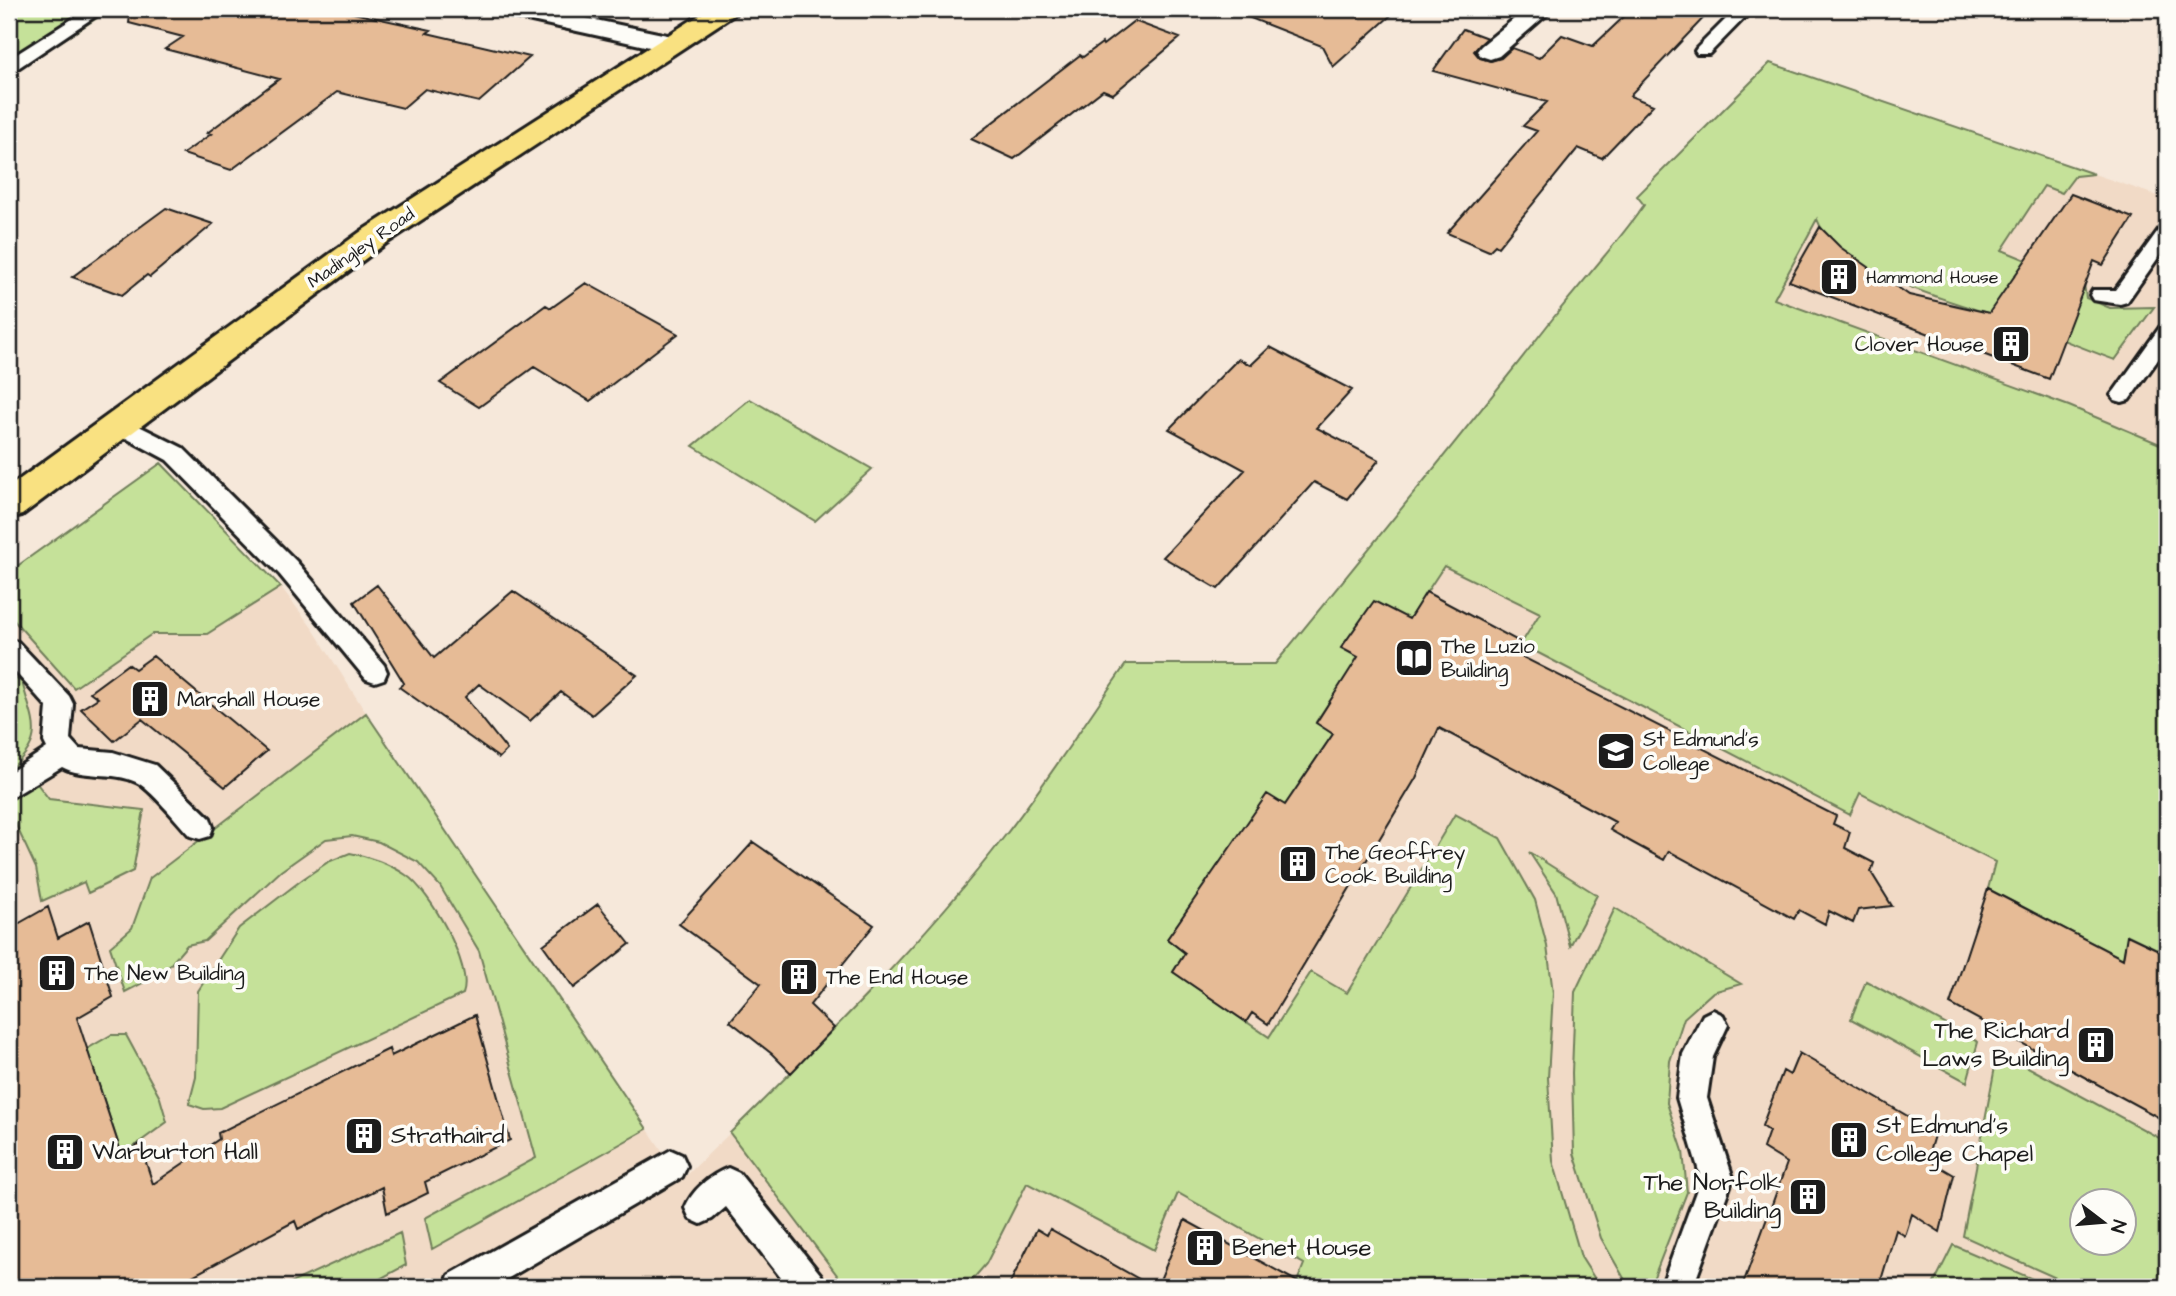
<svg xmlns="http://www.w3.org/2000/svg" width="2176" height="1296" viewBox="0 0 2176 1296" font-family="'Architects Daughter',sans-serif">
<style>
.built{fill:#f1dac6;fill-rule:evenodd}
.green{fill:#c5e199;stroke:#707e5a;stroke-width:2;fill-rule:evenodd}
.building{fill:#e6bb96;stroke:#1c1c1c;stroke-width:2}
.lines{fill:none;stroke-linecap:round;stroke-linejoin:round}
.service-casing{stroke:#1c1c1c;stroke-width:6}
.minor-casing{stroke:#1c1c1c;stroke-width:6}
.tertiary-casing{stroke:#1c1c1c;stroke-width:6}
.primary-casing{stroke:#1c1c1c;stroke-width:6}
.service{fill:#fdfcf7;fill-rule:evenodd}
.minor{fill:#fdfcf7;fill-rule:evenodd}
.tertiary{fill:#fdfcf7;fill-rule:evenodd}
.primary{fill:#f9e181;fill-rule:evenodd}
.labels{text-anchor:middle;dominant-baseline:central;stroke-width:7;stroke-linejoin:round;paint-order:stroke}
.far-street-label{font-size:18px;fill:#1c1c1c;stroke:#fdfcf7}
.far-poi-label{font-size:18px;fill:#1c1c1c;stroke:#fdfcf7;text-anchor:start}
.poi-label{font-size:21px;fill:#1c1c1c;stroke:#fdfcf7;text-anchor:start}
.near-poi-label{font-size:24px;fill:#1c1c1c;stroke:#fdfcf7;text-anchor:start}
</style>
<rect width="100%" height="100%" fill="#f6e8da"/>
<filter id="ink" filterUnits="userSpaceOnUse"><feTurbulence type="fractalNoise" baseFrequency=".0143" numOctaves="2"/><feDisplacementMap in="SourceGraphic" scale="14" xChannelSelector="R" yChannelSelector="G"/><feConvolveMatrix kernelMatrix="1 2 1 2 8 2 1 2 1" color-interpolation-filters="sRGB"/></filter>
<g filter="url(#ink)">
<path class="built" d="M 1770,63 L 2167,199 L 2167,1287 L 9,1287 L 9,572 L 161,463 L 281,587 L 313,629 L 366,713 L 682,1180 L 791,1073 L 932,923 L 1004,837 L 1126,664 L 1275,664 L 1453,447 L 1603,255 L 1633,222 L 1644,205 L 1637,196 ZM 2082,1202 L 2124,1202 L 2124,1244 L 2082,1244 Z"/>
<path class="green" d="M 9,9 L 111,9 L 9,75 Z
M 1770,63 L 2094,174 L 2075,176 L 2062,193 L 2044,186 L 2002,250 L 2084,284 L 2086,298 L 2110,308 L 2154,307 L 2115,360 C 2074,345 2033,327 1990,314 C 1943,299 1836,270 1817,219 L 1774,299 L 2069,406 L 2167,447 L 2167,954 L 2128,935 L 2123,959 L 1988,889 L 1995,862 L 1860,793 L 1850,815 L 1521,644 L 1540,613 L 1444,566 L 1409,619 L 1342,648 L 1376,668 L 1332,698 L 1316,722 L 1333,734 L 1285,805 L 1267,795 L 1176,926 L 1167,939 L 1185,953 L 1173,972 L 1269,1037 L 1311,972 L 1347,993 L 1455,814 L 1500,838 L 1535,900 L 1547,946 L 1553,993 L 1548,1078 L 1553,1161 L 1581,1257 L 1600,1287 L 1295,1287 L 1304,1264 L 1178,1193 L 1154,1250 L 1027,1183 L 986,1264 L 966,1287 L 846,1287 L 730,1133 C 825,1039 922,943 1004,837 C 1047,782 1086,721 1126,664 L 1275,664 C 1369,549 1463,434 1554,317 C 1583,280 1617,244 1644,205 L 1637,196 Z
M 750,399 L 872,469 L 815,521 L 693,446 Z
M 161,463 L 281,587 L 207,634 L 152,634 L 74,688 L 9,615 L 9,572 Z
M 9,675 L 22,682 C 33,723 47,739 9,770 Z
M 366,713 L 647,1129 L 432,1249 L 425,1218 L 536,1158 L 479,951 L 440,886 L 418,862 L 379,842 L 352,836 L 326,839 L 281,871 L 205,941 L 187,945 L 164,972 L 125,992 L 110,947 L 132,928 L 150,878 Z
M 35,781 L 49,799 L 144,810 L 133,871 L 88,893 L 84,882 L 42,901 L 36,868 L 9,810 L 9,801 Z
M 1529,852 L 1597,895 L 1570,946 L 1556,893 Z
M 350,853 C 368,856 390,864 406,875 C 429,890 474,967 463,994 L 220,1108 L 204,1109 L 189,1104 L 196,1077 L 198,991 L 239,928 L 303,879 L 328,862 Z
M 1615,908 L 1741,984 L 1713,992 L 1684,1018 L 1670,1061 L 1667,1103 L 1683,1151 L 1687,1192 L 1650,1287 L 1629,1287 L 1601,1238 L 1574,1153 L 1572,1073 L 1575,992 Z
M 1866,981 L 1978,1042 L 1967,1082 L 1851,1019 Z
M 111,1035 L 126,1035 L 160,1098 L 167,1122 L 122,1155 L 87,1049 Z
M 1998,1051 L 2167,1142 L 2167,1287 L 2076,1287 L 1963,1236 ZM 2082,1202 L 2124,1202 L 2124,1244 L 2082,1244 Z
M 400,1233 L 406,1265 L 365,1287 L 282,1287 Z
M 1953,1245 L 2035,1280 L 2033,1287 L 1932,1287 Z"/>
<path class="building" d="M 131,9 L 335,9 L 431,30 L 427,33 L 530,57 L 479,102 L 425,89 L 403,108 L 337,92 L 231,170 L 183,154 L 211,134 L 207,133 L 279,79 L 165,49 L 183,37 L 129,23 Z
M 1236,9 L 1398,9 L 1333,67 L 1322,46 L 1235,12 Z
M 1632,9 L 1712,9 L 1631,94 L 1630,96 L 1653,105 L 1602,158 L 1578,148 L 1498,247 L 1495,245 L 1489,251 L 1447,233 L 1537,131 L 1523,126 L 1547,102 L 1433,71 L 1463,29 L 1487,38 L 1474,51 L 1480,58 L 1491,61 L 1501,58 L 1512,48 L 1539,58 L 1562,35 L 1593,46 Z
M 1134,21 L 1180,38 L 1113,94 L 1103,90 L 1014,159 L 971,139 L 1080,55 L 1083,57 L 1102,43 L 1103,45 Z
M 2071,194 L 2133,218 L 2103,265 L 2094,261 L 2049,379 L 1789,281 L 1820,227 L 1840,247 L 1909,295 L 1989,313 Z
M 166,208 L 213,224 L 150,277 L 147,275 L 122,295 L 72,277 Z
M 586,283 L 678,334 L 590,401 L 534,367 L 479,407 L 440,383 L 546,305 L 551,308 Z
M 1270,347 L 1352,390 L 1317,428 L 1379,460 L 1347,499 L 1314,482 L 1218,589 L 1163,557 L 1245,470 L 1169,429 L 1238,359 L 1251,365 Z
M 377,585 L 434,658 L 513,591 L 637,675 L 592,715 L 561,692 L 530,721 L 479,684 L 465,697 L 507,750 L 499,758 L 399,687 L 404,683 L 354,602 Z
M 1426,592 L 1522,643 L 1515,653 L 1836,816 L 1833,824 L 1850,832 L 1845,848 L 1874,863 L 1871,872 L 1892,906 L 1858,910 L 1853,923 L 1829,911 L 1825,924 L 1799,910 L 1794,919 L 1669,851 L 1664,860 L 1633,843 L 1610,830 L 1615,822 L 1439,728 L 1416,778 L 1268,1024 L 1252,1013 L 1246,1022 L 1173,972 L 1185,953 L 1167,939 L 1267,794 L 1285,805 L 1333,734 L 1316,723 L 1358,657 L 1341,648 L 1374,601 L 1409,619 Z
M 153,656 L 267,751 L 225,787 L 142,719 L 114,741 L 81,709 L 98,698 L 90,692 L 128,664 L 135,669 Z
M 753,842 L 874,925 L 810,1005 L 834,1028 L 791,1073 L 772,1054 L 730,1021 L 761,984 L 679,924 Z
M 1988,889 L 2123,959 L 2127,935 L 2167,954 L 2167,1122 L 1950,1004 Z
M 598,904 L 630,944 L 574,988 L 543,945 Z
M 48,907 L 58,938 L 89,921 L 113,997 L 77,1018 L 122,1155 L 140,1144 L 153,1184 L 219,1139 L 218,1133 L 389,1049 L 391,1056 L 475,1015 L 510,1140 L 425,1182 L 428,1193 L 387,1213 L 382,1187 L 298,1229 L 295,1221 L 172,1287 L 9,1287 L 9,929 Z
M 1799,1053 L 1935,1132 L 1927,1159 L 1954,1175 L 1940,1232 L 1912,1214 L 1905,1236 L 1896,1230 L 1879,1287 L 1742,1287 L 1787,1163 L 1763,1148 L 1769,1131 L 1762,1126 L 1783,1071 L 1790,1075 Z
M 1185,1220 L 1307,1287 L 1157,1287 Z
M 1037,1229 L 1047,1235 L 1050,1229 L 1153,1287 L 1008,1287 Z"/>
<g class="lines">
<g class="service-casing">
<path id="service" d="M 88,9 L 106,9 L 15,70 L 9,71 L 9,59 Z
M 1736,9 L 1753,9 L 1709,54 L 1697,54 L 1695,51 L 1697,48 Z
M 2167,226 L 2167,245 L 2127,302 L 2120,304 L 2093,300 L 2090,295 L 2093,290 L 2115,290 L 2160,228 Z
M 2167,325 L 2167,347 L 2129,400 L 2122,402 L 2115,400 L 2111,395 L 2115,390 L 2160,327 Z
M 119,416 L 183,448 L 296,561 L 384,665 L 387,672 L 384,679 L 375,682 L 366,679 L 280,575 L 167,460 L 111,430 L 108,424 L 111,418 Z
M 9,639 L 18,642 L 69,696 L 73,704 L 70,739 L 79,749 L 113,752 L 155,765 L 210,818 L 213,827 L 210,836 L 200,839 L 190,836 C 178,823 150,788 136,782 C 113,771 84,779 62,767 L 9,799 L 9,773 L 47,748 L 44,742 L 47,707 L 9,665 Z
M 1713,1010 L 1723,1015 L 1728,1025 L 1713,1057 L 1707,1098 L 1733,1178 L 1693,1287 L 1661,1287 L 1701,1178 L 1677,1098 L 1683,1054 L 1703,1015 Z
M 671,1150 L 682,1155 L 687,1166 L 682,1177 L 493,1287 L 445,1287 L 449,1275 Z
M 728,1168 L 739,1173 L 821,1275 L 825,1287 L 788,1287 L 726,1207 L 712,1219 L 701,1224 L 690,1219 L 685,1208 C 692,1190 710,1175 728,1168 Z"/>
</g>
<g class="minor-casing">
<path id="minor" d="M 1526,9 L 1553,9 L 1499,56 L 1490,59 L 1481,56 L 1477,51 L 1481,46 Z"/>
</g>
<g class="tertiary-casing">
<path id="tertiary" d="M 497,9 L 543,9 L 672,36 L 681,39 L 685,44 L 681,49 L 672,52 L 509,16 L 500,14 Z"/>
</g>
<g class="primary-casing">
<path id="primary" d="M 709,9 L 738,9 L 735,14 L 385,244 L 22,515 L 9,518 L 9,487 L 363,230 Z"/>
</g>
<use href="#service" class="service"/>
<use href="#minor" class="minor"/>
<use href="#tertiary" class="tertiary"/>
<use href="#primary" class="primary"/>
</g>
</g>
<defs>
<g id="building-square" transform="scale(2.0125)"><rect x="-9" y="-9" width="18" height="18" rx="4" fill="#1c1c1c" stroke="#fdfcf7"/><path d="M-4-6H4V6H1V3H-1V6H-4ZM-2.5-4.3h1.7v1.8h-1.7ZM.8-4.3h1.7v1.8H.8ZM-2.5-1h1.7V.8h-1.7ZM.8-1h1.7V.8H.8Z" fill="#fff"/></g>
<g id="library-square" transform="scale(2.0125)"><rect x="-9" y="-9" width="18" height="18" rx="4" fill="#1c1c1c" stroke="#fdfcf7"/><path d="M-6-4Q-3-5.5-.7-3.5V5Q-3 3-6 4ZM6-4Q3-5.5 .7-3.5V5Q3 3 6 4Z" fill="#fff"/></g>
<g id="university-square" transform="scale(2.0125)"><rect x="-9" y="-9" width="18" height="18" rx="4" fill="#1c1c1c" stroke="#fdfcf7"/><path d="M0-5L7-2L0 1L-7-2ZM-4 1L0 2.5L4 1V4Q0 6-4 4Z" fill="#fff"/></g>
</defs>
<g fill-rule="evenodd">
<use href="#building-square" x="1839" y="277"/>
<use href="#building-square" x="2011" y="344"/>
<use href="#library-square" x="1414" y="658"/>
<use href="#building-square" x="150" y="699"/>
<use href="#university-square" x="1616" y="751"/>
<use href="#building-square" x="1298" y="864"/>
<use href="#building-square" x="57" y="973"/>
<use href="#building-square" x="799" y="977"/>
<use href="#building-square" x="2096" y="1045"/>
<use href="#building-square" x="364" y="1136"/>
<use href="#building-square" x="1849" y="1140"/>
<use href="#building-square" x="65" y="1152"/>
<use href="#building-square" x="1808" y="1197"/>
<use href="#building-square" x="1205" y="1248"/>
</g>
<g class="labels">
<g class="far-street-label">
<text transform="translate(361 248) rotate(-35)">Madingley Road</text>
</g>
<g class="far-poi-label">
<text x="1866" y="277">Hammond House</text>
</g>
<g class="poi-label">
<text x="1984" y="344" text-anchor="end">Clover House</text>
<text x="1441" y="646">The Luzio<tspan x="1441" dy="24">Building</tspan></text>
<text x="177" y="699">Marshall House</text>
<text x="1643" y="739">St Edmund's<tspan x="1643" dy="24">College</tspan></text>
<text x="1325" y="852">The Geoffrey<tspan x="1325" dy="24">Cook Building</tspan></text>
<text x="84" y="973">The New Building</text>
<text x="826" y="977">The End House</text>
</g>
<g class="near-poi-label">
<text x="2069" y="1031" text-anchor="end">The Richard<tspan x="2069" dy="28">Laws Building</tspan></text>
<text x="1876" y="1126">St Edmund's<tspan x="1876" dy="28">College Chapel</tspan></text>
<text x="391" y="1136">Strathaird</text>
<text x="92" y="1152">Warburton Hall</text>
<text x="1781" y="1183" text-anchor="end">The Norfolk<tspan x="1781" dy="28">Building</tspan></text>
<text x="1232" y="1248">Benet House</text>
</g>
</g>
<rect width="2176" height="1296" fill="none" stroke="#fdfcf7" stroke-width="35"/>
<rect x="18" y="18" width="2141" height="1261" fill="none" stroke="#1c1c1c" stroke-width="2.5" filter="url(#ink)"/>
<g transform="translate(2103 1222) rotate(106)"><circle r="33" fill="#fdfcf7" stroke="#a3a29f" stroke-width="2"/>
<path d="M0-5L12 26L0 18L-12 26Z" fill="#1c1c1c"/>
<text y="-10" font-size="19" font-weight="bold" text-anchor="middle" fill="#1c1c1c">N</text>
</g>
</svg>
